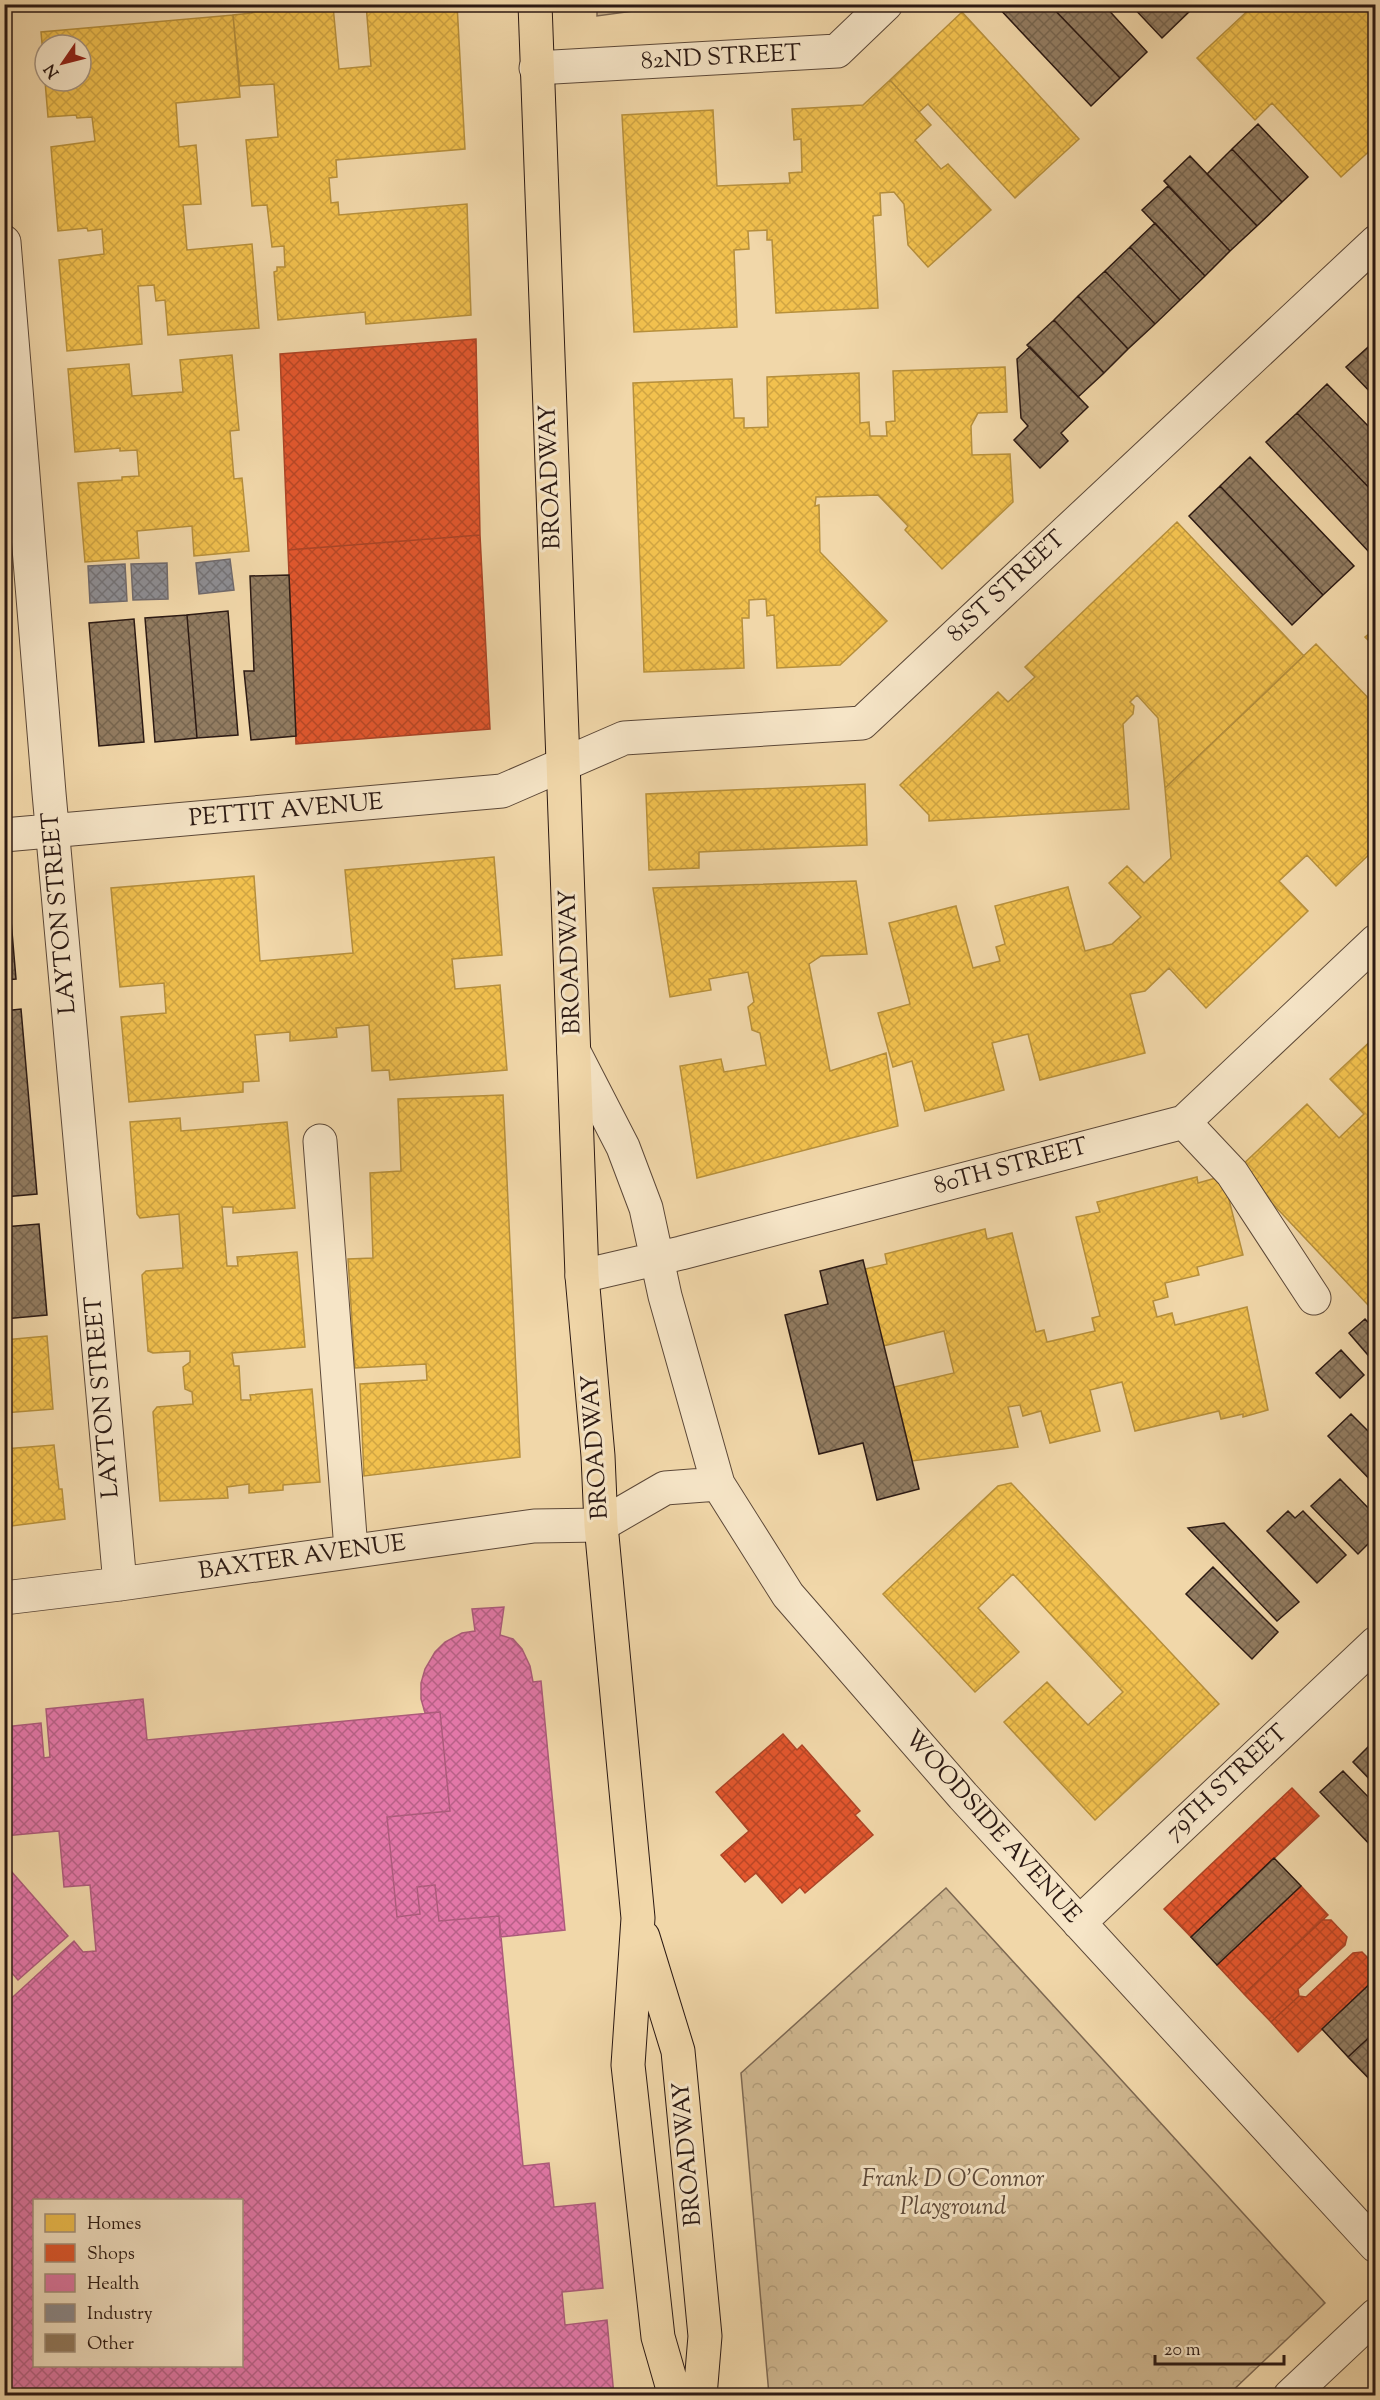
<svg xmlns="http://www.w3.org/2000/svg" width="1380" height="2400" viewBox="0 0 1380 2400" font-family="'Sorts Mill Goudy',serif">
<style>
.park{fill:url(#park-crowns);stroke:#7d6852;stroke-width:1.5}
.homes{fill:url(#homes-cross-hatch);stroke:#b68f3c;stroke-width:1.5}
.shops{fill:url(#shops-cross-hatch);stroke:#ac4426;stroke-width:1.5}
.health{fill:url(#health-cross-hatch);stroke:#ac5b7b;stroke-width:1.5;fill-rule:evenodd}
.industry{fill:url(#industry-cross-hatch);stroke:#706a6c;stroke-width:1.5}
.building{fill:url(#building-cross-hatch);stroke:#2b1913;stroke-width:1.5}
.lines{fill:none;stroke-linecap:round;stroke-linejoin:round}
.minor-casing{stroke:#5c4838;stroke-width:35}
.major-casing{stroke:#2b1913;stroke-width:35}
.minor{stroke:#f6e5c7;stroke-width:33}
.major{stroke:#f1d7a9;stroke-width:33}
.labels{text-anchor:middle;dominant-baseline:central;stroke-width:6;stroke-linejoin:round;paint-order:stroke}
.street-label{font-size:24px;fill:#2b1913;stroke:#f6e5c7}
.park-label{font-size:24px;font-style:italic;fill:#5c4838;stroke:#f6e5c7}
</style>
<defs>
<pattern id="park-crowns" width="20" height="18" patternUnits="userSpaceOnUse" patternTransform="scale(1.5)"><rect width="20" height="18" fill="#cfb790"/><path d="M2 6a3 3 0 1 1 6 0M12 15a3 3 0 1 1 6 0" fill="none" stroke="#b29d7b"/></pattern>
<pattern id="homes-cross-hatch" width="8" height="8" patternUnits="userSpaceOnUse" patternTransform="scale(1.5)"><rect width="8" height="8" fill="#f2c14e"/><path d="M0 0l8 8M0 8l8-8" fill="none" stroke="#d0a543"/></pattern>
<pattern id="shops-cross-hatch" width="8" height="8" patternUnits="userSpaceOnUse" patternTransform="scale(1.5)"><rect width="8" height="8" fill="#e4572e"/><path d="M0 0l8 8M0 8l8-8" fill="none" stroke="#b94726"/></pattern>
<pattern id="health-cross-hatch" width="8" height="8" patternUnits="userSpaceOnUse" patternTransform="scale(1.5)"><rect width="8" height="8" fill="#e377a8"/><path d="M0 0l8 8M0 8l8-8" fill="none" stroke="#b86188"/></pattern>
<pattern id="industry-cross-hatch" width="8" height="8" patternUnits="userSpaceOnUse" patternTransform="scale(1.5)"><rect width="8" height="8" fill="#8d8d92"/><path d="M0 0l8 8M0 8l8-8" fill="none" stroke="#737276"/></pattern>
<pattern id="building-cross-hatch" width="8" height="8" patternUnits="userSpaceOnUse" patternTransform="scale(1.5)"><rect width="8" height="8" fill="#927c61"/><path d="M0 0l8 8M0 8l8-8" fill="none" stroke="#77654f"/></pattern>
</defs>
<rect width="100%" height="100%" fill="#f1d7a9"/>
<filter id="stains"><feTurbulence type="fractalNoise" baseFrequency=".00333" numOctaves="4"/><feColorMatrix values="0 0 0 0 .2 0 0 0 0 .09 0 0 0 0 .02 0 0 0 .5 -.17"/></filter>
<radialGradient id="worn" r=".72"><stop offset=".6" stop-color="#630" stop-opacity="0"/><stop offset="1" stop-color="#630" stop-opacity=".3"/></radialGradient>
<path class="park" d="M 597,5 L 597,4 L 678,5 L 597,16 Z
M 946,1888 L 1325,2303 L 1228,2395 L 769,2395 L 741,2073 Z"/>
<path class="homes" d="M 321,4 L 322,7 L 333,6 L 339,69 L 371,66 L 366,4 L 457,4 L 465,149 L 336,160 L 337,177 L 329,178 L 331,203 L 338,202 L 339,215 L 467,204 L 471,315 L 366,324 L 365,312 L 278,320 L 274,272 L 277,271 L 277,267 L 285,267 L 284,246 L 272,247 L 267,205 L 252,206 L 246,140 L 278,137 L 274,84 L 240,86 L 233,15 L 252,13 L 252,10 Z
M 1255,4 L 1376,4 L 1376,145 L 1341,177 L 1272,103 L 1255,120 L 1197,58 Z
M 962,12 L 1079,139 L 1015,198 L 928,104 L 919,112 L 890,80 Z
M 233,15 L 240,97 L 176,103 L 179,147 L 196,145 L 201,204 L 183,205 L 187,250 L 252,244 L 259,328 L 168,335 L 165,300 L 156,301 L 154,285 L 138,286 L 142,344 L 67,351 L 59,260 L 104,254 L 102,229 L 88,231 L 87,228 L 58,231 L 51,147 L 95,141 L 92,117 L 77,118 L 76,115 L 48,117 L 45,81 L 81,81 L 81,45 L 45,45 L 45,78 L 41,32 Z
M 890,80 L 931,125 L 915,140 L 941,169 L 948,164 L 991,210 L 928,267 L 908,245 L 904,204 L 894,192 L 880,193 L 881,215 L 873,216 L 878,308 L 776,313 L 772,240 L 767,240 L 767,230 L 748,231 L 749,249 L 734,250 L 737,327 L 634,332 L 622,115 L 713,110 L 717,186 L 790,183 L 789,173 L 802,172 L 801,139 L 794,140 L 792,109 L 863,105 Z
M 232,355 L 239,430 L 230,431 L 234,479 L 242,478 L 249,551 L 194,556 L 192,526 L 137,531 L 139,558 L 85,562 L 78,483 L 122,480 L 122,477 L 139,476 L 137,450 L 120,451 L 120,448 L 75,452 L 68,369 L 129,364 L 132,396 L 157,394 L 183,392 L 180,360 Z
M 1005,367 L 1007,412 L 978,413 L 971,426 L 972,455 L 1010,454 L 1013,502 L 942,569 L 905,530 L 908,526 L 878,495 L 816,497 L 815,506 L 819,505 L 820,552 L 887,621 L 840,665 L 777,668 L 774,615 L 767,616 L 766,599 L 749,600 L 749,618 L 742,618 L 744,668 L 644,672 L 633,383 L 732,379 L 734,418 L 744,418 L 744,428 L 768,427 L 767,377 L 859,373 L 860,423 L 869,422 L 870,436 L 887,436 L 886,422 L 895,421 L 893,371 Z
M 1177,522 L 1304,656 L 1165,788 L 1158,718 L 1137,695 L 1130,702 L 1134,706 L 1133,714 L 1123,724 L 1129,809 L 929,821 L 929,815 L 900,785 L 998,692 L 1008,702 L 1035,677 L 1025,667 Z
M 1376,628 L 1376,648 L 1365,637 Z
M 1316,644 L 1376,706 L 1376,848 L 1336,886 L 1307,855 L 1279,881 L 1308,911 L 1206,1008 L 1169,968 L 1145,991 L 1130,994 L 1145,1053 L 1040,1080 L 1028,1034 L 992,1043 L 1004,1090 L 925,1111 L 912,1061 L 893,1067 L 878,1013 L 910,1004 L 889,923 L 956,906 L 973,968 L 1000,961 L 996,947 L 1005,944 L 995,906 L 1068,887 L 1085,951 L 1112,944 L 1141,917 L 1109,883 L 1127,866 L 1144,883 L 1171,858 L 1165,788 Z
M 865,784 L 867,845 L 699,852 L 699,868 L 649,870 L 646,794 Z
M 494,857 L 502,955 L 452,959 L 455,989 L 500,985 L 507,1070 L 390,1080 L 389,1070 L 372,1071 L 369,1025 L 336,1028 L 337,1037 L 290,1041 L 290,1032 L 255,1035 L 259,1081 L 243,1082 L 243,1092 L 129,1102 L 121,1017 L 166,1013 L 164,983 L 120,987 L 111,888 L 254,876 L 260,961 L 353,953 L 345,870 Z
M 856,881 L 867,954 L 821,956 L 809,964 L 830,1071 L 886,1053 L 898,1126 L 697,1178 L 680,1066 L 721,1059 L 724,1072 L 766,1065 L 760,1033 L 752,1030 L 748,1007 L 754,1002 L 748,972 L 709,979 L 711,990 L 670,997 L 653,888 Z
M 1376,1036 L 1376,1298 L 1368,1305 L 1239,1168 L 1307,1104 L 1339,1138 L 1364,1114 L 1330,1079 Z
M 503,1095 L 520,1457 L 364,1476 L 360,1384 L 427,1380 L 426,1364 L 355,1368 L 348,1259 L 373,1258 L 370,1173 L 401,1171 L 398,1099 Z
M 180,1118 L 181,1131 L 287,1122 L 295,1208 L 233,1213 L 233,1207 L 222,1207 L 227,1266 L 238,1266 L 237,1257 L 297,1252 L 305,1347 L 232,1353 L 234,1366 L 239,1366 L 241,1400 L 251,1400 L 250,1395 L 312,1389 L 320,1482 L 283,1485 L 283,1490 L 249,1493 L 249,1484 L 227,1487 L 228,1498 L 160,1501 L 153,1412 L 157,1407 L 193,1404 L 192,1392 L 185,1389 L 183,1367 L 190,1362 L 190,1351 L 153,1353 L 148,1351 L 142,1275 L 146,1271 L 183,1268 L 179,1214 L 140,1218 L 137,1214 L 130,1122 Z
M 1223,1176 L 1243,1255 L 1197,1267 L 1199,1275 L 1165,1283 L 1168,1297 L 1153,1301 L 1157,1317 L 1172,1313 L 1175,1325 L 1247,1307 L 1268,1410 L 1243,1417 L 1243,1414 L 1221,1419 L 1219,1411 L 1135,1431 L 1122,1382 L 1090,1390 L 1100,1431 L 1050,1443 L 1041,1411 L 1023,1416 L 1020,1405 L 1008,1407 L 1018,1447 L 912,1461 L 894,1387 L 954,1373 L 944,1331 L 883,1346 L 865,1269 L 887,1264 L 885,1254 L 985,1229 L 987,1239 L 1012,1233 L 1036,1332 L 1044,1330 L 1047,1342 L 1095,1331 L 1092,1318 L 1100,1316 L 1076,1217 L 1100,1212 L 1097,1202 L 1197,1177 L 1198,1183 Z
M 47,1336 L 53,1409 L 4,1413 L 4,1340 Z
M 54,1445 L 59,1489 L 62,1489 L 65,1519 L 4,1527 L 4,1449 Z
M 1011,1483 L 1219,1704 L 1095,1820 L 1004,1722 L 1047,1682 L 1088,1725 L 1123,1692 L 1013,1574 L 978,1608 L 1019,1652 L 975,1692 L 883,1594 L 998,1486 Z"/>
<path class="shops" d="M 476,339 L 480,535 L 288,550 L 280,354 Z
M 480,535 L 490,729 L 296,744 L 288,550 Z
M 783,1734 L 797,1750 L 802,1745 L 860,1811 L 855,1815 L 873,1835 L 805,1893 L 800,1887 L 782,1903 L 756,1873 L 745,1882 L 721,1855 L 749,1831 L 716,1792 Z
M 1292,1788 L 1319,1816 L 1191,1937 L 1164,1909 Z
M 1301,1886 L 1328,1915 L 1244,1994 L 1217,1965 Z
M 1322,1920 L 1331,1920 L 1347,1937 L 1345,1945 L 1298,1989 L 1299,1996 L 1271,2022 L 1244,1994 Z
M 1362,1952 L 1376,1966 L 1376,1978 L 1298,2052 L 1271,2022 L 1299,1996 L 1306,1997 L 1353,1953 Z"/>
<path class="health" d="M 504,1607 L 500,1635 L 513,1639 L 522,1649 L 530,1666 L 533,1682 L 541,1681 L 565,1930 L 500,1937 L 499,1916 L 439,1921 L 435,1885 L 417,1887 L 420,1914 L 397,1917 L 387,1817 L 450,1811 L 440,1712 L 425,1713 L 421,1699 L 421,1683 L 425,1669 L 435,1652 L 445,1642 L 462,1633 L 475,1631 L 472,1609 Z
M 143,1699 L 147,1740 L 440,1712 L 450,1811 L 387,1817 L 397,1917 L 420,1914 L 417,1887 L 435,1885 L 439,1921 L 499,1916 L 523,2166 L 549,2163 L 554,2207 L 595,2203 L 603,2288 L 562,2292 L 565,2325 L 607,2320 L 614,2396 L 4,2396 L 4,2005 L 74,1941 L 83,1952 L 96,1951 L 90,1885 L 64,1887 L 59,1831 L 4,1836 L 4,1778 L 8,1777 L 4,1727 L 41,1723 L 44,1758 L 50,1757 L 46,1709 ZM 34,2200 L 242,2200 L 242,2366 L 34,2366 Z
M 4,1863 L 68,1936 L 18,1980 L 4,1964 Z"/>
<path class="industry" d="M 230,559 L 234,590 L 199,594 L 196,563 Z
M 167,563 L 168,599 L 133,600 L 131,564 Z
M 125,564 L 127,601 L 90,603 L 88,566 Z"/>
<path class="building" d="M 995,4 L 1049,4 L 1120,78 L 1091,106 Z
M 1049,4 L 1103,4 L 1147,52 L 1120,78 Z
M 1130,4 L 1185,4 L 1191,10 L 1162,38 Z
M 1258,124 L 1308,177 L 1282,202 L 1232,149 Z
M 1232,149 L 1282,202 L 1257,226 L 1207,174 Z
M 1190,156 L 1257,226 L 1230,251 L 1164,181 Z
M 1168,186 L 1230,251 L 1205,276 L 1142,210 Z
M 1155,223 L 1205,276 L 1180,300 L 1130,247 Z
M 1130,247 L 1180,300 L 1155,324 L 1105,271 Z
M 1105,271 L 1155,324 L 1128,349 L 1078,296 Z
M 1078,296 L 1128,349 L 1104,373 L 1054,320 Z
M 1054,320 L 1104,373 L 1078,397 L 1027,345 Z
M 1376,340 L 1376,398 L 1346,367 Z
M 1030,347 L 1088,407 L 1061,433 L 1068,441 L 1040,468 L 1014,440 L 1028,426 L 1021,418 L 1017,359 Z
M 1327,384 L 1376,434 L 1376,495 L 1297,413 Z
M 1297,413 L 1376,495 L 1376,545 L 1369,552 L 1266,442 Z
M 1250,457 L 1354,566 L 1323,595 L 1220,486 Z
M 1220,486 L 1323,595 L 1292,625 L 1189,516 Z
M 289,575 L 296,736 L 251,740 L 244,671 L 254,671 L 250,576 Z
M 228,611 L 238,735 L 197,738 L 187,615 Z
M 187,615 L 197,738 L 155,742 L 145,618 Z
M 134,619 L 144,742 L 99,746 L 89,623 Z
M 8,885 L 16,979 L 4,980 L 4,886 Z
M 21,1009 L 37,1194 L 4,1197 L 4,1011 Z
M 39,1224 L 47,1315 L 4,1319 L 4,1227 Z
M 863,1260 L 919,1489 L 877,1500 L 863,1443 L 819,1454 L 785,1315 L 828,1304 L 820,1271 Z
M 1365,1319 L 1376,1331 L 1374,1362 L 1349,1333 Z
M 1341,1350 L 1364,1375 L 1340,1398 L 1316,1373 Z
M 1351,1414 L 1376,1439 L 1376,1486 L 1328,1436 Z
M 1340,1479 L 1376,1516 L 1376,1536 L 1358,1554 L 1311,1506 Z
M 1288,1511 L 1295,1518 L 1303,1511 L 1346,1555 L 1317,1583 L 1267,1531 Z
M 1224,1523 L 1299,1602 L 1277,1621 L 1188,1528 Z
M 1213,1567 L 1278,1632 L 1252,1659 L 1186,1594 Z
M 1375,1740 L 1376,1740 L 1376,1786 L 1353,1762 Z
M 1343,1771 L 1376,1805 L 1376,1851 L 1320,1792 Z
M 1274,1858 L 1301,1886 L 1217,1965 L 1191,1937 Z
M 1376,1978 L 1376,2031 L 1348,2057 L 1322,2029 Z
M 1376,2031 L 1376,2086 L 1348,2057 Z"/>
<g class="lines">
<g class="minor-casing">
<path id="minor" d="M 536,68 L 837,51 L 886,4
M 4,242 L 49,793 L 120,1584
M 4,835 L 502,791 L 624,738 L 862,723 L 1376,242
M 574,1052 L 623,1147 L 646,1208 L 665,1296 L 718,1484 L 788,1595 L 963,1796 L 1376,2246
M 1184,1122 L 1232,1173 L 1314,1298
M 320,1141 L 351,1550
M 582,1276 L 681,1253 L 1184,1122 L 1376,941
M 4,1598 L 120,1584 L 534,1526 L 601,1525 L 665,1488 L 718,1484
M 1079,1923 L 1376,1643
M 1290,2396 L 1376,2315"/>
</g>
<g class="major-casing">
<path id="major" d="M 535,4 L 582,1276 L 598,1456 L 601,1525 L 638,1918 L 628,2065 L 658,2337 L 675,2396
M 643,1937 L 678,2051 L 705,2336 L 700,2396"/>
</g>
<use href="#minor" class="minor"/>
<use href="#major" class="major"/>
</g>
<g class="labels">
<g class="street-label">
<text transform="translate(721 58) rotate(-3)">82ND STREET</text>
<text transform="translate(551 477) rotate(-92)">BROADWAY</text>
<text transform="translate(1007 587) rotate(-43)">81ST STREET</text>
<text transform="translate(286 811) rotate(-5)">PETTIT AVENUE</text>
<text transform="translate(60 913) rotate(-95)">LAYTON STREET</text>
<text transform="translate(571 962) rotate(-92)">BROADWAY</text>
<text transform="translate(1011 1167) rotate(-15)">80TH STREET</text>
<text transform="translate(103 1397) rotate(-95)">LAYTON STREET</text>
<text transform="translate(596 1447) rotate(-94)">BROADWAY</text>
<text transform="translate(302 1558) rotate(-8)">BAXTER AVENUE</text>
<text transform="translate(1227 1783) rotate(-43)">79TH STREET</text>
<text transform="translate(992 1827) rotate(48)">WOODSIDE AVENUE</text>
<text transform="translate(688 2154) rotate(-95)">BROADWAY</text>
</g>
<g class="park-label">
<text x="953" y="2180">Frank D O'Connor<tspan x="953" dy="28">Playground</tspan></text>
</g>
</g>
<rect width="1380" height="2400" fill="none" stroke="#f1d7a9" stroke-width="24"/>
<rect x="6" y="6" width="1368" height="2388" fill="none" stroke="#2b1913" stroke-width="3"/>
<rect x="12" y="12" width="1356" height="2376" fill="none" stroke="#2b1913" stroke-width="1.5"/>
<rect x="33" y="2199" width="210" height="168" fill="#f6e5c7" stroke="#a5937f" stroke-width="1.5"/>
<rect x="45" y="2214" width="30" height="18" fill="#f2c14e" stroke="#a5937f" stroke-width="1.5"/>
<text x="87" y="2229" font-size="18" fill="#2b1913">Homes</text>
<rect x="45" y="2244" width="30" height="18" fill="#e4572e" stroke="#a5937f" stroke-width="1.5"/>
<text x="87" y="2259" font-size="18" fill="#2b1913">Shops</text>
<rect x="45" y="2274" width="30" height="18" fill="#e377a8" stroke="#a5937f" stroke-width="1.5"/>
<text x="87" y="2289" font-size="18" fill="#2b1913">Health</text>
<rect x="45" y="2304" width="30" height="18" fill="#8d8d92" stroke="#a5937f" stroke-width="1.5"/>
<text x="87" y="2319" font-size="18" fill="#2b1913">Industry</text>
<rect x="45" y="2334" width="30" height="18" fill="#927c61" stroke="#a5937f" stroke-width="1.5"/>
<text x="87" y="2349" font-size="18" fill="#2b1913">Other</text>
<g transform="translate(63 63) rotate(235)"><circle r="28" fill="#f6e5c7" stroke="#a5937f" stroke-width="1.5"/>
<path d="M0-4.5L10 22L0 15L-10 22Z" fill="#8f2418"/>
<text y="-9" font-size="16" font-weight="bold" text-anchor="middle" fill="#2b1913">N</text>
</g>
<path d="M1155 2355v9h129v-9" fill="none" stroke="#2b1913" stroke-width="3"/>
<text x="1164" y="2355" font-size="18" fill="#2b1913" stroke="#f6e5c7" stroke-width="4.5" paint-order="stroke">20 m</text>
<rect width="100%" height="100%" filter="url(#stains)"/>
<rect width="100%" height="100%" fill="url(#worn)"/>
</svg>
